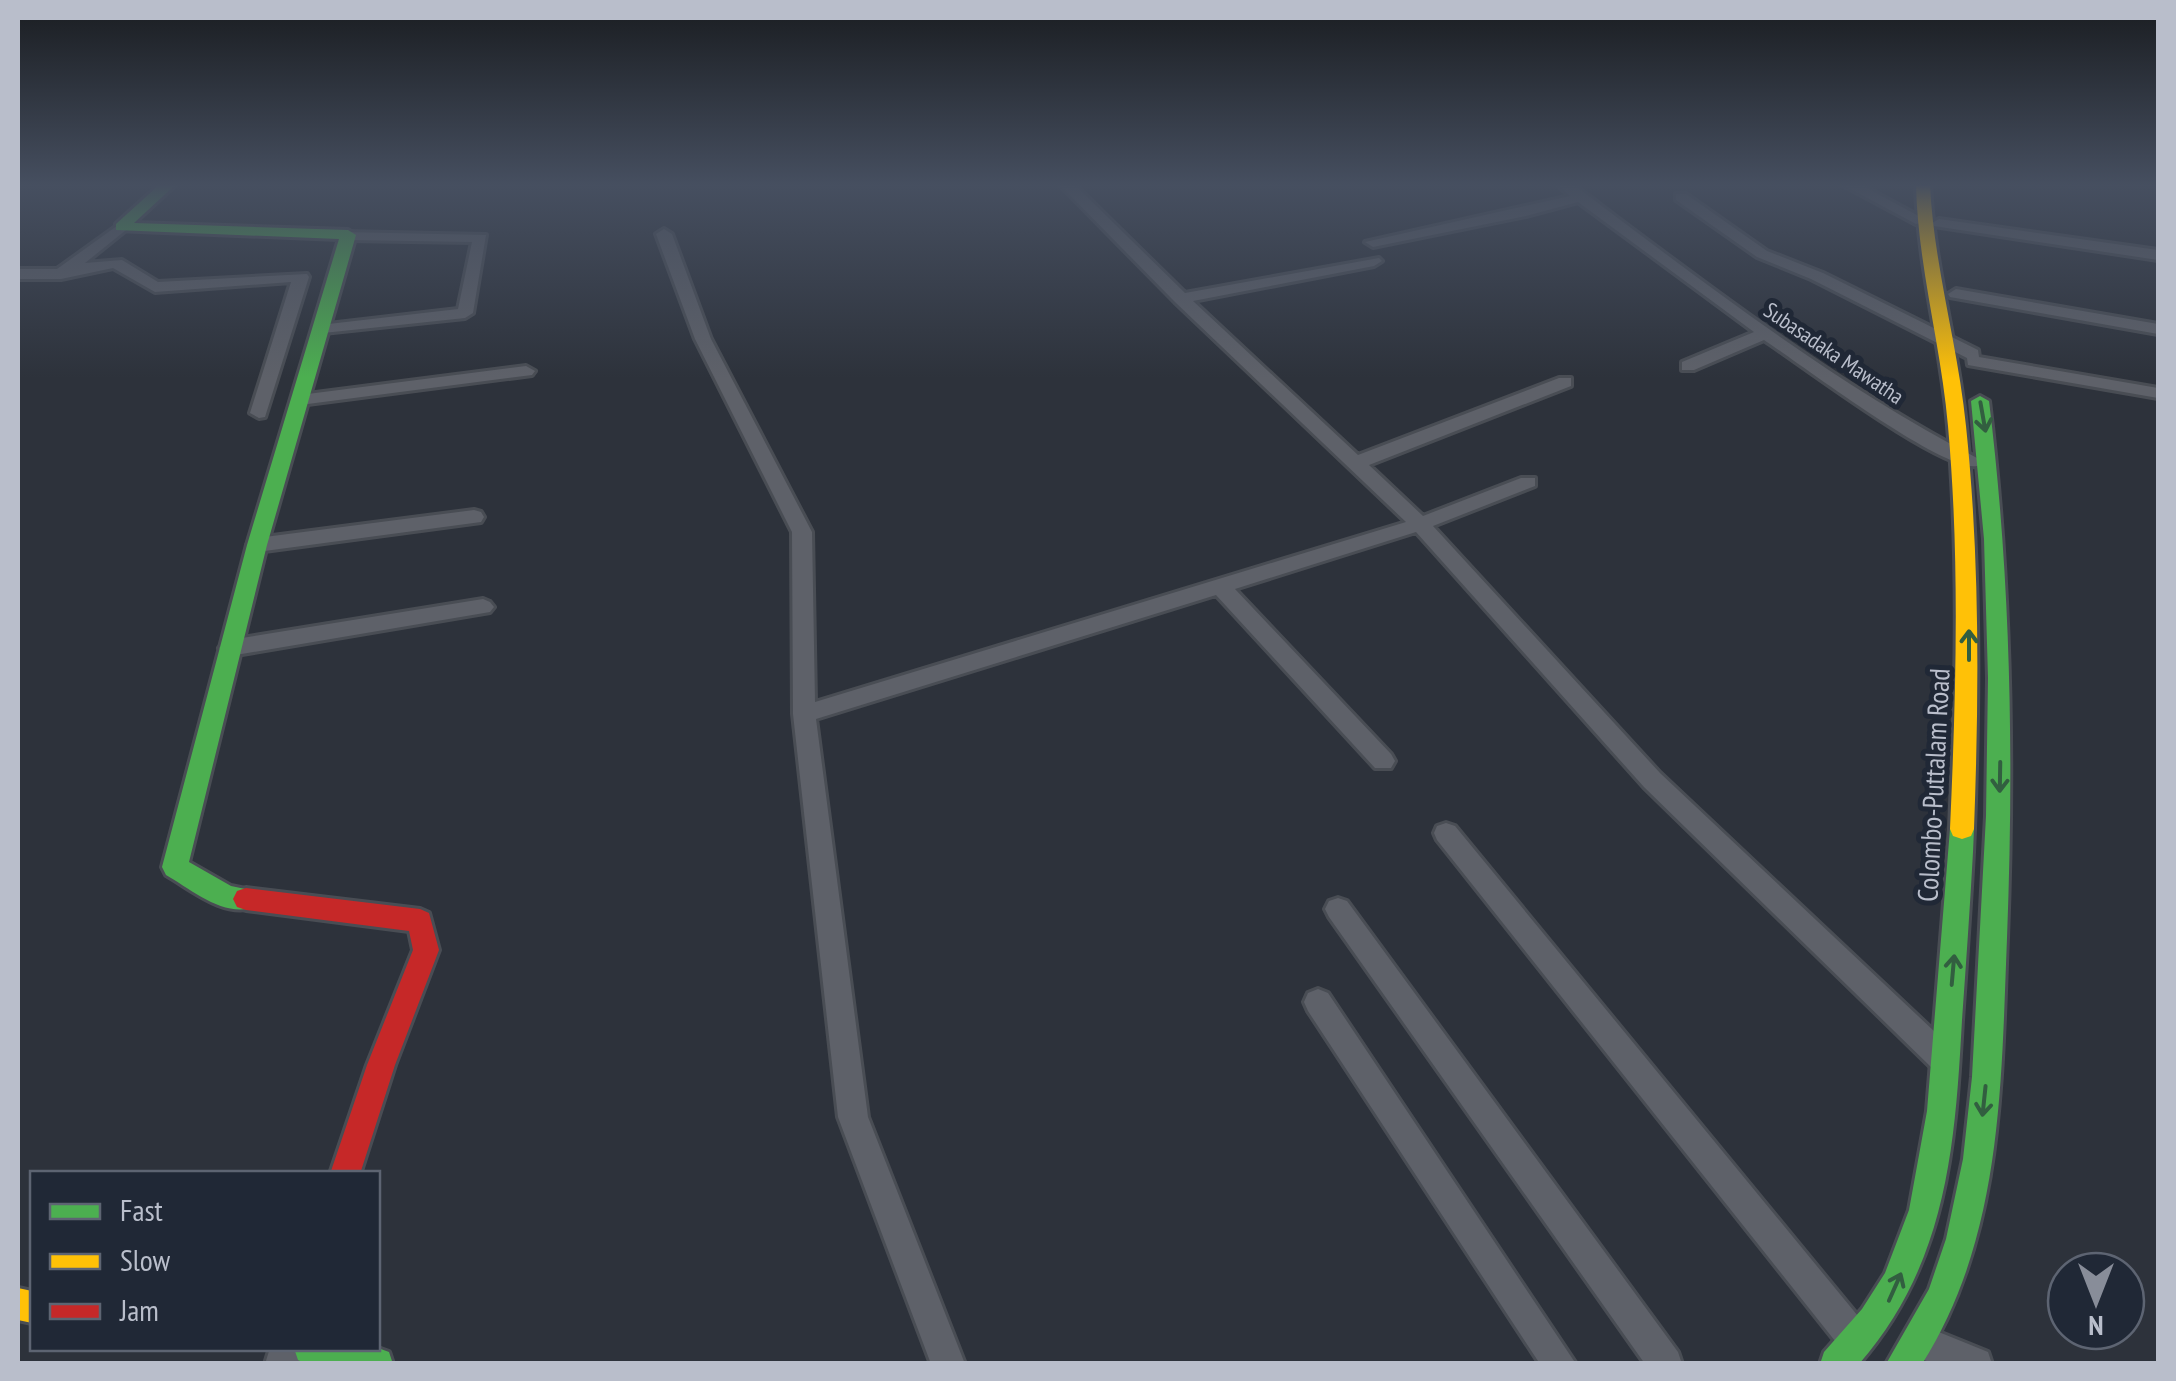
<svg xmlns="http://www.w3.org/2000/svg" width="2176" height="1381" viewBox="0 0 2176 1381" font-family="'PT Sans Narrow',sans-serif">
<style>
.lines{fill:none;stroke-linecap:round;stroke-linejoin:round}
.street-casing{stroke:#494d54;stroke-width:6}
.fast-casing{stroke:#494d54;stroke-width:6}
.slow-casing{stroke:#494d54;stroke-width:6}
.jam-casing{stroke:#494d54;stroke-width:6}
.street{fill:#5e6169;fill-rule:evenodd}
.fast{fill:#4caf50;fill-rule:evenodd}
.slow{fill:#ffc107;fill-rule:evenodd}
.jam{fill:#c62828;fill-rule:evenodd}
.oneway{stroke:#325e40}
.labels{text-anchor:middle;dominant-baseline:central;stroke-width:10;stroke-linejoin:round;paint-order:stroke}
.far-street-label{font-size:22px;fill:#b9becb;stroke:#202836}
.street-label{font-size:28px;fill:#b9becb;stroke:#202836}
</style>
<rect width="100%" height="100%" fill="#2d323b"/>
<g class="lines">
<g class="street-casing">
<path id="street" d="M 1060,185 L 1075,185 L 1185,293 L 1379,258 L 1382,261 L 1374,266 L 1193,301 L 1358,455 L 1559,378 L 1571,378 L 1571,386 L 1369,465 L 1423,516 L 1521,478 L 1535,478 L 1535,486 L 1433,526 L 1660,773 L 1952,1048 L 1956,1058 L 1952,1068 L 1942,1072 L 1932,1068 L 1644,787 L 1416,532 L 1235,589 L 1391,754 L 1395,761 L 1391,768 L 1375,768 L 1216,595 L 816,719 L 868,1117 L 965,1364 L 931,1364 L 838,1117 L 793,714 L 792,532 L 695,339 L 656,234 L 664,229 L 672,234 L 711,339 L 812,532 L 815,702 L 1406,522 L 1175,302 Z
M 1558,185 L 1574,185 C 1703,282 1833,383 1977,458 L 1977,466 C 1944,473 1799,363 1764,340 L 1694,370 L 1682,370 L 1682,362 L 1754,332 L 1578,202 L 1526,216 L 1373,247 L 1365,242 L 1570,196 Z
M 1843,185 L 1861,185 L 1928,221 L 1916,224 Z
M 1676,194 L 1686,194 L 1767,251 L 1823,273 L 1978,350 L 1979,357 L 2158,388 L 2158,398 L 1968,365 L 1967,358 L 1811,279 L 1757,257 L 1676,200 Z
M 1939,219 L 2158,250 L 2158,260 L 1934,226 L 1932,223 Z
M 121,223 L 126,224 L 126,230 L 85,263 L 122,260 L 158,282 L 307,274 L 309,277 L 265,417 L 259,418 L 250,413 L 291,282 L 155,292 L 113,268 L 61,279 L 18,279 L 18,269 L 57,269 Z
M 343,232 L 486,235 L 473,313 L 465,318 L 314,334 L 314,326 L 320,325 L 458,309 L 472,242 L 348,240 L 343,238 Z
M 1956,289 L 2158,324 L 2158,334 L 1950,297 L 1948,294 Z
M 526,366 L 535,371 L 532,375 L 300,405 L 291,400 L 300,395 Z
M 474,510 L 481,512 L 484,517 L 481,522 L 257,552 L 247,545 L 257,538 Z
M 483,599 L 490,602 L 494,607 L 490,612 L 230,656 L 219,648 L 230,640 Z
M 1446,823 L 1455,826 L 1867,1327 L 1872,1339 L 1867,1351 L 1855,1356 L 1843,1351 L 1437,840 L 1434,833 L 1437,826 Z
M 1338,898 L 1347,901 L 1678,1352 L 1682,1364 L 1645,1364 L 1329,917 L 1325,909 L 1329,901 Z
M 1318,989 L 1328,993 L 1576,1364 L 1540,1364 L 1308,1011 L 1304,1002 L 1308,993 Z
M 1919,1324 L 1988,1352 L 1992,1364 L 1934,1364 L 1907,1353 L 1902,1341 L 1907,1329 Z
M 270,1348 L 303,1348 L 299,1364 L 265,1364 Z"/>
</g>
<g class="fast-casing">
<path id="fast" d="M 159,185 L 175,185 L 134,223 L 348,230 L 356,235 L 267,545 L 189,862 L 231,886 L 255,891 L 259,899 L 255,907 C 224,918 192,890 166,875 L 162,867 L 247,545 L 339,239 L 116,230 L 116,224 Z
M 1980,396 L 1989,401 C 2011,580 2014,758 2007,938 C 2001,1084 2003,1236 1922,1364 L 1886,1364 L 1929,1289 L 1946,1239 L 1963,1159 L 1972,1077 L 1986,816 L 1988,678 L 1984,539 L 1971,401 Z
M 1962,819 L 1971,822 L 1974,829 L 1973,852 C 1970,908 1966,964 1962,1020 C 1955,1147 1947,1263 1859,1364 L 1820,1364 L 1824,1352 L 1862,1309 L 1885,1273 L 1909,1210 L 1927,1111 L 1950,829 L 1953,822 Z
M 294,1348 L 378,1348 L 389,1352 L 393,1364 L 307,1364 L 298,1360 Z"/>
</g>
<g class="slow-casing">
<path id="slow" d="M 1916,185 L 1930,185 C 1934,267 1958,345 1966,426 C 1980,560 1979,695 1974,829 L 1971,836 L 1962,839 L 1953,836 L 1950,829 C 1956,695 1960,560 1948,426 C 1941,345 1918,267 1916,185 Z
M 18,1288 L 32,1291 L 32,1323 L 18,1320 Z"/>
</g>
<g class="jam-casing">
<path id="jam" d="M 246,888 L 420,909 L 429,913 L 439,950 L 395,1065 L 360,1174 L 330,1174 L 367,1065 L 413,950 L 409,931 L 246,910 L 237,907 L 233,899 L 237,891 Z"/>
</g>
<use href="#street" class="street"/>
<use href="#fast" class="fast"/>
<use href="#slow" class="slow"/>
<use href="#jam" class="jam"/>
</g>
<defs><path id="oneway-shaft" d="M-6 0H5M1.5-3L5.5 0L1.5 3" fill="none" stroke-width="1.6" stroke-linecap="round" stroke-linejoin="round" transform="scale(2.5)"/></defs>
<g class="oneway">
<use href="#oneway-shaft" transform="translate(1983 417) rotate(80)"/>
<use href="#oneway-shaft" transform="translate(1969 645) rotate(-90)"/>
<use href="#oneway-shaft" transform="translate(2000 777) rotate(91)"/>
<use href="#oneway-shaft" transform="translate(1953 970) rotate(-85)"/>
<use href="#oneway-shaft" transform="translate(1984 1101) rotate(96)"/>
<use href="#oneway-shaft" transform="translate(1895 1287) rotate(-66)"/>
</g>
<linearGradient id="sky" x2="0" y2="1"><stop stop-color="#191c20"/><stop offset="0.49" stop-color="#464f60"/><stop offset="1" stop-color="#464f60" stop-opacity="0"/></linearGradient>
<rect width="2176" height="378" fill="url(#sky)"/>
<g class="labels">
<g class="far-street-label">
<text transform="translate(1834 353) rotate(34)">Subasadaka Mawatha</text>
</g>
<g class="street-label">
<text transform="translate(1933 785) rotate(-87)">Colombo-Puttalam Road</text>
</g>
</g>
<rect width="2176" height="1381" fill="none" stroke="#b9becb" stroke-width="40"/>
<rect x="30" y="1171" width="350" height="180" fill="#202836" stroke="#5d6472" stroke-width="2.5"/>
<rect x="50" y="1204" width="50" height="15" fill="#4caf50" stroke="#5d6472" stroke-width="2.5"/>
<text x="120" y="1221" font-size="30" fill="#b9becb">Fast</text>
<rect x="50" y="1254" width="50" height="15" fill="#ffc107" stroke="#5d6472" stroke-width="2.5"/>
<text x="120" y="1271" font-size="30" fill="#b9becb">Slow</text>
<rect x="50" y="1304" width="50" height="15" fill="#c62828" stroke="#5d6472" stroke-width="2.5"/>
<text x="120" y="1321" font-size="30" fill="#b9becb">Jam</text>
<g transform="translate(2096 1301) rotate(180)"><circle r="48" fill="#202836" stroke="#5d6472" stroke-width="2.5"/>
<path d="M0-8L18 38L0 25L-18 38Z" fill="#888d99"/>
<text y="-15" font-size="28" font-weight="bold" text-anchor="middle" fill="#b9becb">N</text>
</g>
</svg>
